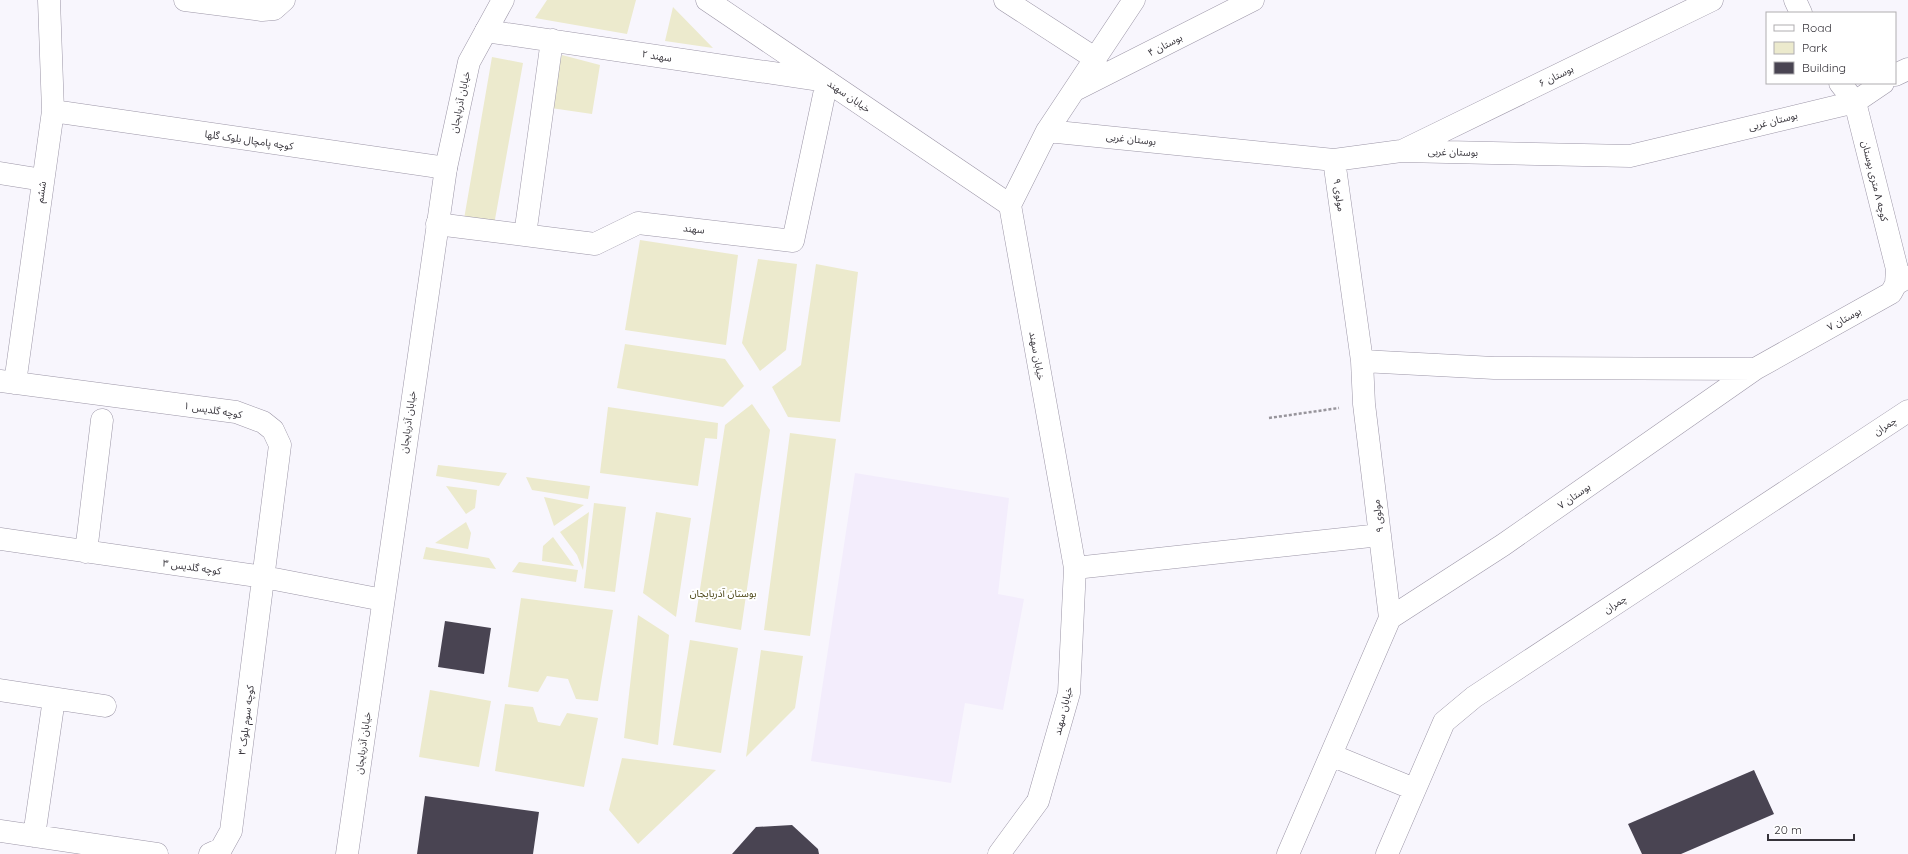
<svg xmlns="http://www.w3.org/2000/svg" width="1908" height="854" viewBox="0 0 1908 854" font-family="Quicksand,'Noto Sans Arabic',sans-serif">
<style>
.built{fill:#f3edfc}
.green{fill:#eceacd}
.building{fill:#494452}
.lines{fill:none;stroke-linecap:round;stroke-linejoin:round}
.minor-casing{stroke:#9c96a7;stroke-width:23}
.tertiary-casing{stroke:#9c96a7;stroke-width:23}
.path{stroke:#97949b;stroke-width:2.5;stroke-dasharray:3 2;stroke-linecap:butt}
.minor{stroke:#fff;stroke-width:22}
.tertiary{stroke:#fff;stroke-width:22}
.labels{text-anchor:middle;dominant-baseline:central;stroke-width:4;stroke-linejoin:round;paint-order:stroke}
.street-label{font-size:10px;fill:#36333a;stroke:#fff}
.park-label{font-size:10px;fill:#4a4414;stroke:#fff}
</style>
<rect width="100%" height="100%" fill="#f8f6fd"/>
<path class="built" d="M 855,473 L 1009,498 L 998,594 L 1024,599 L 1003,710 L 965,703 L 951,783 L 811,761 Z"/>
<path class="green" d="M 547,0 L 636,0 L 627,34 L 535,18 Z
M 673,7 L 713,48 L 665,41 Z
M 562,55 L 600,65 L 592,114 L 551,108 L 555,77 Z
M 492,57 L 523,63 L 494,225 L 464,219 Z
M 640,240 L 738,255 L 726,345 L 625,330 Z
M 758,259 L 797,264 L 786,350 L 760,371 L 742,343 Z
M 816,264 L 858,272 L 840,422 L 788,417 L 772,387 L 801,365 Z
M 625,344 L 725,359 L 744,386 L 723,407 L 617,388 Z
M 752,404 L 770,430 L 741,630 L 695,622 L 725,425 Z
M 608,407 L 718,423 L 717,439 L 705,438 L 698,486 L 600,473 Z
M 790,433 L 836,439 L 810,636 L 764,630 Z
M 438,465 L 507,473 L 499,486 L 436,476 Z
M 526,477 L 590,486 L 588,499 L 532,490 Z
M 446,486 L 477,490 L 475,508 L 466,514 Z
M 544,497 L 584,505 L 554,526 Z
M 594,503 L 626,507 L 615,592 L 584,588 Z
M 589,512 L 583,570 L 577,555 L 560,532 Z
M 656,512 L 691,518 L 676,617 L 643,593 Z
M 466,522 L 471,533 L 468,549 L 435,543 Z
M 553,537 L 574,566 L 542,561 L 543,546 Z
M 426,547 L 489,558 L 496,569 L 423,559 Z
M 519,562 L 578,570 L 576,582 L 512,572 Z
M 521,598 L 613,610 L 598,701 L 576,699 L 568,679 L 547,676 L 538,692 L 508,687 Z
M 638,615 L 669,635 L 658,745 L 624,738 Z
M 690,640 L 738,648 L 721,753 L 673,745 Z
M 761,650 L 803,656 L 795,708 L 746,757 Z
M 430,690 L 491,701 L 479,767 L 419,757 Z
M 505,704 L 533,707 L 538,722 L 560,726 L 567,713 L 598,718 L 584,787 L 495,771 Z
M 622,758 L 716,770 L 638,844 L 609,810 Z"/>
<path class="building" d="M 445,621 L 491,628 L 484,674 L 438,667 Z
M 1754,770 L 1774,814 L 1681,854 L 1642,854 L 1628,824 Z
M 425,796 L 539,812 L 533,854 L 417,854 Z
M 792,825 L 818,849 L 819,854 L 732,854 L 756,827 Z"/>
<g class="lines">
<g class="minor-casing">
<path id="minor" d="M 185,0 L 262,10 L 274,9 L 284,0
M 707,0 L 1010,205 L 1075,568 L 1069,693 L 1038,801 L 999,854
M 1005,0 L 1096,59
M 1795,0 L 1801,13
M 1895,75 L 1908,69
M 1840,83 L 1855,102 L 1897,269 L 1896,284
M 1077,89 L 1253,0
M 53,111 L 446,168
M 1047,131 L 1334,160 L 1401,151 L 1630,156 L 1855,102 L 1883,83
M 1404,150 L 1712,0
M 0,173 L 43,180
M 1010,205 L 1047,131 L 1134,0
M 437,224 L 595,244 L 638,223 L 793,241 L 827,81 L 486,31
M 525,235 L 552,40
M 1362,361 L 1494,368 L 1755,369
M 0,381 L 236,412 L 263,422 L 273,430 L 280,445 L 231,831 L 221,849 L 210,854
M 15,383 L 53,111 L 49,0
M 0,539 L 264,577 L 383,600
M 86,552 L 102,420
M 1075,568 L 1380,535
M 1390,618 L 1503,545 L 1755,369 L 1891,293 L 1896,284 L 1908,277
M 0,690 L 105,706
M 1331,755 L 1414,789
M 0,831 L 157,854
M 34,836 L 54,699
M 1288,854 L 1390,618 L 1364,404 L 1362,361 L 1334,160
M 1387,854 L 1444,722 L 1474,697 L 1908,411"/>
</g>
<g class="tertiary-casing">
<path id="tertiary" d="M 347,854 L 446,168 L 469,62 L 503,0"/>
</g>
<path class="path" d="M 1269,418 L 1339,408"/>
<use href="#minor" class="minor"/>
<use href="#tertiary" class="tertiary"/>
</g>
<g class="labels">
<g class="street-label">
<text transform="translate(1165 45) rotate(-27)">بوستان ۴</text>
<text transform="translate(657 56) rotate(9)">سهند ۲</text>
<text transform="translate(1556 76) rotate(-26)">بوستان ۶</text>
<text transform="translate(849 96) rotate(34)">خیابان سهند</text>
<text transform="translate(460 102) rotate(-78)">خیابان آذربایجان</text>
<text transform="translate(1773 121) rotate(-14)">بوستان غربی</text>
<text transform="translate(1131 139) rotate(6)">بوستان غربی</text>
<text transform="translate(249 140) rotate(8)">کوچه پامچال بلوک گلها</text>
<text transform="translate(1453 152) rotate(1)">بوستان غربی</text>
<text transform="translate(1875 181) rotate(76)">کوچه ۸ متری بوستان</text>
<text transform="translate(41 192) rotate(-82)">ششم</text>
<text transform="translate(1339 195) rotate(82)">مولوی ۹</text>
<text transform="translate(694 229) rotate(6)">سهند</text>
<text transform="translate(1844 319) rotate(-29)">بوستان ۷</text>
<text transform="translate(1037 356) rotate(80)">خیابان سهند</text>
<text transform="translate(213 410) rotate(9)">کوچه گلدیس ۱</text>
<text transform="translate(408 422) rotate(-82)">خیابان آذربایجان</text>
<text transform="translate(1885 426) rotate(-33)">چمران</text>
<text transform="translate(1574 496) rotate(-35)">بوستان ۷</text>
<text transform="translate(1378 516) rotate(-97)">مولوی ۹</text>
<text transform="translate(192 567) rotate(8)">کوچه گلدیس ۳</text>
<text transform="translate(1615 604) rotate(-33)">چمران</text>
<text transform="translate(1063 711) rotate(-76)">خیابان سهند</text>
<text transform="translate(246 720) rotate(-83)">کوچه سوم بلوک ۳</text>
<text transform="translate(363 743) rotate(-82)">خیابان آذربایجان</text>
</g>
<g class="park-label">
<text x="723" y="593">بوستان آذربایجان</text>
</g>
</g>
<rect x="1766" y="12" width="130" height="72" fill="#ffffff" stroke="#afadb0"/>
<rect x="1774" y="25" width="20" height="6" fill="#ffffff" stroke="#afadb0"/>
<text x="1802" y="32" font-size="12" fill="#36333a">Road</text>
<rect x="1774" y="42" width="20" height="12" fill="#eceacd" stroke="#afadb0"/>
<text x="1802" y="52" font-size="12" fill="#36333a">Park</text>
<rect x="1774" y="62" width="20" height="12" fill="#494452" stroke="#afadb0"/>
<text x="1802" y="72" font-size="12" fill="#36333a">Building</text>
<path d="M1768 834v6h86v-6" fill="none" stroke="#36333a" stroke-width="2"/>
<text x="1774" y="834" font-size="12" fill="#36333a" stroke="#ffffff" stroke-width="3" paint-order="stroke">20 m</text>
</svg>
